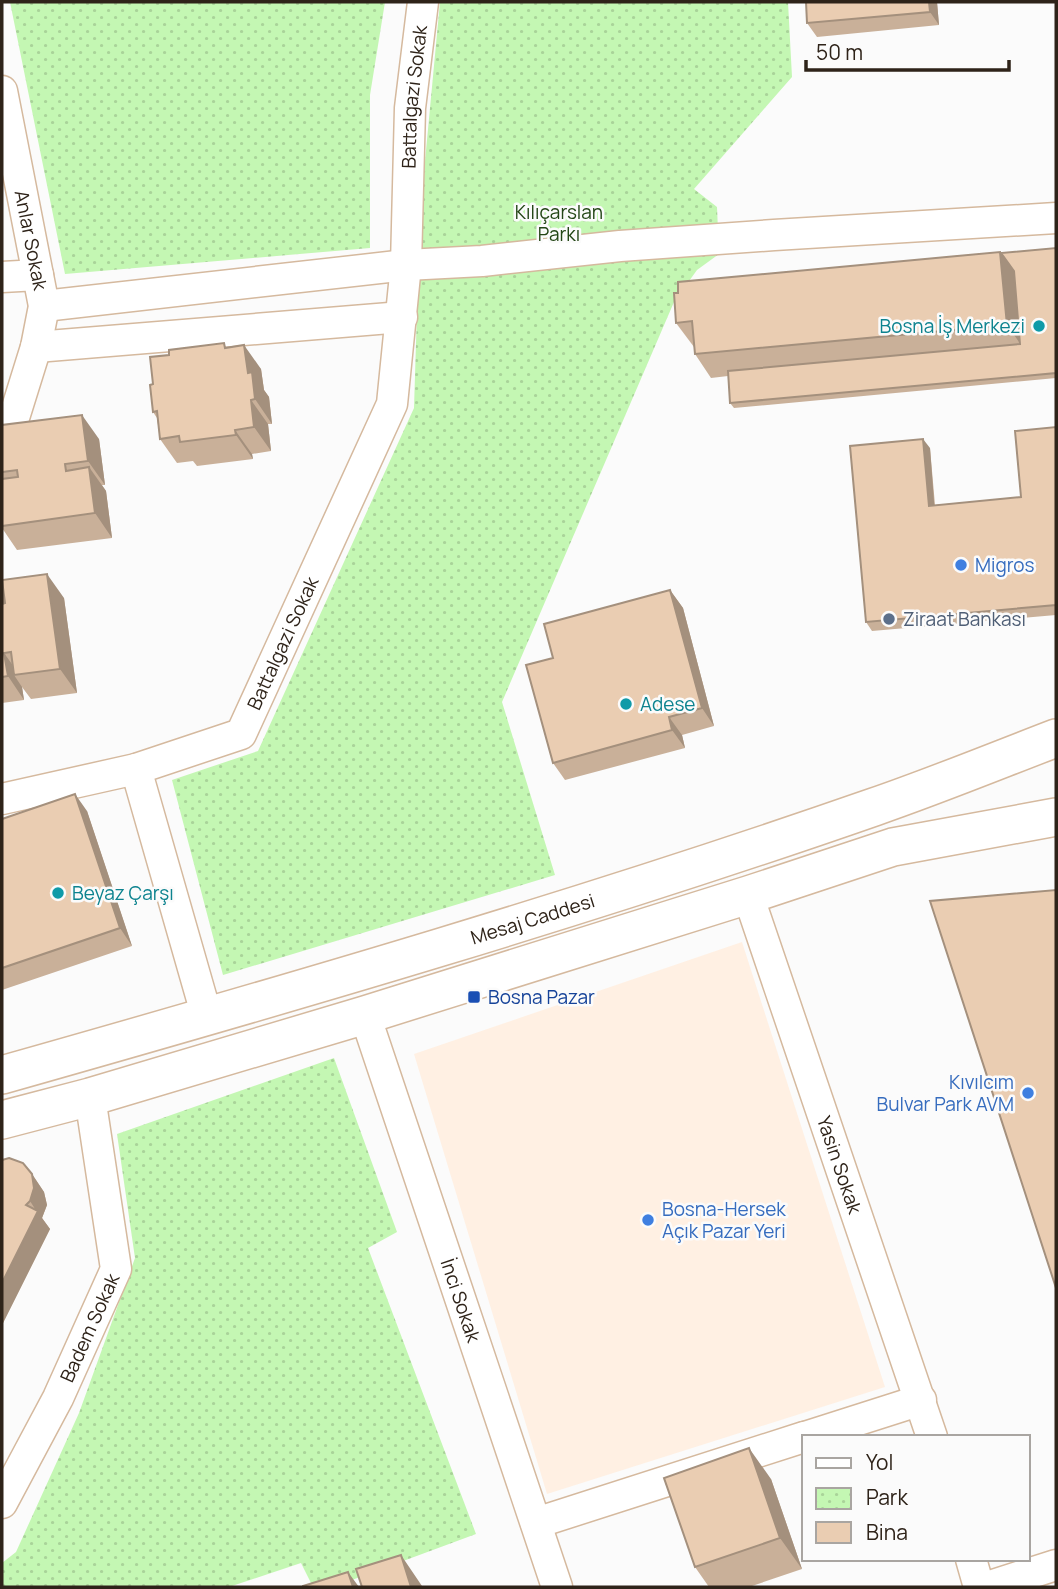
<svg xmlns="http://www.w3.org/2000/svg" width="1058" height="1589" viewBox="0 0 1058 1589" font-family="Manrope,sans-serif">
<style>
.built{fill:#fff0e3}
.park{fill:url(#park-dots)}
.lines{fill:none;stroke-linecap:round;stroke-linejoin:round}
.minor-casing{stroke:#d5b99e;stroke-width:33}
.tertiary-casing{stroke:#d5b99e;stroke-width:40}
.minor{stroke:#fff;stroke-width:30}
.tertiary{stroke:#fff;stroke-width:37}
.wall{fill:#c9b099}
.shaded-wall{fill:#a4907d}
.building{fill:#eacdb2;stroke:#a4907d;stroke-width:2}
.culture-dot{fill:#0f9aa8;stroke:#fbfbfb;stroke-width:2.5}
.shop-dot{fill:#3f7fe0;stroke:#fbfbfb;stroke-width:2.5}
.service-dot{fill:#5c6f8a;stroke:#fbfbfb;stroke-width:2.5}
.transit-dot{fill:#1a4fb4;stroke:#fbfbfb;stroke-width:2.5}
.labels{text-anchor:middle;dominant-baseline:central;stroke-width:5;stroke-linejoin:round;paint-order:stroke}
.street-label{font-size:19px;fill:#2e2319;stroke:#fbfbfb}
.park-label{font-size:19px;fill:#234615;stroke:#fbfbfb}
.culture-label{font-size:19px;fill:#0d838f;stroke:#fbfbfb;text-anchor:start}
.shop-label{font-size:19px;fill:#366cbe;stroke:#fbfbfb;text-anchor:start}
.service-label{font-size:19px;fill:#4e5e75;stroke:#fbfbfb;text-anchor:start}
.transit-label{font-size:19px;fill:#164399;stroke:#fbfbfb;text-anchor:start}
</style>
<defs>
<pattern id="park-dots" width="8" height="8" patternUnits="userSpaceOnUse" patternTransform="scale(1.75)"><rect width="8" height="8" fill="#c4f7b3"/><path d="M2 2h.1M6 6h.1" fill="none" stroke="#a9d399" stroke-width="1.8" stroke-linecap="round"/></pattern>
</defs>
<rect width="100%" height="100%" fill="#fbfbfb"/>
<path class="built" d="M 742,942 L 885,1387 L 547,1494 L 414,1054 Z"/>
<path class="park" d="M 10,2 L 385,2 L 370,95 L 370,248 L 65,274 Z
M 440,2 L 788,2 L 792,77 L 694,189 L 717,207 L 719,254 L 697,270 L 674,302 L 502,702 L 555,875 L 223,975 L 172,780 L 258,751 L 414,408 L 420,214 Z
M 334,1058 L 397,1232 L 368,1248 L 476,1534 L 333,1587 L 313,1587 L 301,1563 L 229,1587 L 2,1587 L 2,1563 L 16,1552 L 79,1413 L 135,1258 L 117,1134 Z"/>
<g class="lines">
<g class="minor-casing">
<g id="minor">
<path id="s1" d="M 2,91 L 44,306 L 36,347 L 2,456"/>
<path d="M 2,277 L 38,275"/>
<path d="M 44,306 L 406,265 L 482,261 L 620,246 L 774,235 L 1056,218"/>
<path d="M 36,347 L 402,317"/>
<path d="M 136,769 L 207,1017"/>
<path id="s2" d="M 2,799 L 136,769 L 241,734 L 392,404 L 406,265 L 410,108 L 423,2"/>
<path id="s3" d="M 748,895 L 932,1437"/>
<path id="s4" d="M 365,1015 L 557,1587"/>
<path d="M 805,1437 L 921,1400"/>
<path id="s5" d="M 2,1503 L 58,1398 L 116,1269 L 90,1097"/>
<path d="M 536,1523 L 804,1437"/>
<path d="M 971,1559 L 979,1587"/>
<path d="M 987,1587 L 1056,1565"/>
</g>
</g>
<g class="tertiary-casing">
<g id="tertiary">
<path id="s6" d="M 2,1075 C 295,992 587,907 874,807 C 935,786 996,761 1056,738"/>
<path d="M 2,1120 L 90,1097 L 365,1015 L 748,895 L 893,847 L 1056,817"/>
</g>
</g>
<use href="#minor" class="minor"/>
<use href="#tertiary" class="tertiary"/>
</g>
<path class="wall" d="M 937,2 L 939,25 L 817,37 L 807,23 Z
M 1056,248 L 1056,378 L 734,408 L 730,403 L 728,376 L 711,378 L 695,354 L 694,347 L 676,323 L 1001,253 Z
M 228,347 L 261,369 L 264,390 L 269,397 L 272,424 L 268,424 L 271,451 L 252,454 L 253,459 L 197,466 L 193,461 L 177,463 L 160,439 L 157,418 L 153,412 L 153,384 Z
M 2,425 L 99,439 L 105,485 L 102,485 L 106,491 L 112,538 L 17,550 L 2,528 Z
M 1056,427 L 1056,615 L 872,631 L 866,622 L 930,448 L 935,505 L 1021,497 Z
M 670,590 L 683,608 L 714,726 L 682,735 L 685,748 L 565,780 L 553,763 L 553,658 Z
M 2,591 L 3,593 L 64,598 L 77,693 L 31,699 L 22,687 L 24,700 L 2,703 Z
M 87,811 L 132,946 L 2,990 L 2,819 Z
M 32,1174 L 44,1192 L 47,1205 L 42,1218 L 50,1229 L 2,1325 Z
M 771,1479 L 802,1569 L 749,1587 L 709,1587 L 695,1567 Z"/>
<path class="shaded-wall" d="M 929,2 L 937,2 L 939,25 L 930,12 Z
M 1000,252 L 1017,276 L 1024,349 L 1007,325 Z
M 244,345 L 261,369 L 264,390 L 269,397 L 272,424 L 255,399 L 248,373 Z
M 251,400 L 268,424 L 271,451 L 254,427 Z
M 82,415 L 99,439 L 105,485 L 88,461 Z
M 235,430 L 252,454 L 253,459 L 236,435 Z
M 923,439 L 930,448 L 935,515 L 929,506 Z
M 89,467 L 106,491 L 112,538 L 95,513 Z
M 47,574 L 64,598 L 77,693 L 60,669 Z
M 670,590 L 683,608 L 714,726 L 702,708 Z
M 2,591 L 12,605 L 2,610 Z
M 4,653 L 19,674 L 14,675 L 22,687 L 24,700 L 8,676 Z
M 669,717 L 682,735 L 685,748 L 672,730 Z
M 75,794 L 87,811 L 132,946 L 120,928 Z
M 32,1174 L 44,1192 L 47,1205 L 42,1218 L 50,1229 L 2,1325 L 2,1283 L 37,1212 L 30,1201 Z
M 749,1448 L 771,1479 L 802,1569 L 780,1538 Z
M 401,1555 L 422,1586 L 423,1587 L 411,1587 Z
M 348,1572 L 359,1587 L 353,1587 Z"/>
<path class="building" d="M 806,2 L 929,2 L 930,12 L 807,23 Z
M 1056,248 L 1056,373 L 730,403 L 728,371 L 1020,344 L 1014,271 L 1001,253 Z
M 1000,252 L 1007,325 L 695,354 L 692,321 L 676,323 L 674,293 L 678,293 L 678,282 Z
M 224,343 L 225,348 L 244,345 L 248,373 L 252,372 L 255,399 L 251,400 L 254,427 L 235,430 L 236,435 L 180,442 L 179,436 L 160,439 L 157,411 L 153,412 L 150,385 L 153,384 L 150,357 L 169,355 L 169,350 Z
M 82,415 L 88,461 L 65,464 L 66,471 L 89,467 L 95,513 L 2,526 L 2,479 L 18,477 L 17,470 L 2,472 L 2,425 Z
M 1056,427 L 1056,605 L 866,622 L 850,446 L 923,439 L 929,506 L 1021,497 L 1015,431 Z
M 47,574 L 60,669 L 14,675 L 11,652 L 4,653 L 8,676 L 2,677 L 2,604 L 5,603 L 2,580 Z
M 670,590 L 702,708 L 669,717 L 672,730 L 553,763 L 526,665 L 553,658 L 544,624 Z
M 75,794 L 120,928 L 2,968 L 2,819 Z
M 1056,890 L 1056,1288 L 930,901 Z
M 9,1158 L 23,1163 L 32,1174 L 34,1188 L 30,1201 L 26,1205 L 38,1211 L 2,1283 L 2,1160 Z
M 749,1448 L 780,1538 L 695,1567 L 664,1478 Z
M 401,1555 L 411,1587 L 362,1587 L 356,1569 Z
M 348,1572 L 353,1587 L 303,1587 L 303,1586 Z"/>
<g class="culture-dot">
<circle cx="1039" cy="326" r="7"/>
<circle cx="626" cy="704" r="7"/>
<circle cx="58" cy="893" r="7"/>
</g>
<g class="shop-dot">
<circle cx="961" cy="565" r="7"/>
<circle cx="1028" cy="1093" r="7"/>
<circle cx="648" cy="1220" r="7"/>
</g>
<circle class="service-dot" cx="889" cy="619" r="7"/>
<rect class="transit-dot" x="467" y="990" width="14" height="14" rx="3.5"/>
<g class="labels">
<g class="street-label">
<text stroke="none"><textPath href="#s2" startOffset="919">Battalgazi Sokak</textPath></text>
<text stroke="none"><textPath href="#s1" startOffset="152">Anlar Sokak</textPath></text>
<text stroke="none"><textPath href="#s2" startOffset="348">Battalgazi Sokak</textPath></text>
<text stroke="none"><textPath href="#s6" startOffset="553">Mesaj Caddesi</textPath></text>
<text stroke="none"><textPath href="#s3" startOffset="285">Yasin Sokak</textPath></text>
<text stroke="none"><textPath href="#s4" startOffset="301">İnci Sokak</textPath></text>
<text stroke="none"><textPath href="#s5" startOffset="196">Badem Sokak</textPath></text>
</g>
<g class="park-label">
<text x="559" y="212">Kılıçarslan<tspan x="559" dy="22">Parkı</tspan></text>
</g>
<g class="culture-label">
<text x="1025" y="326" text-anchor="end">Bosna İş Merkezi</text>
<text x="640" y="704">Adese</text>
<text x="72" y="893">Beyaz Çarşı</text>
</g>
<g class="shop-label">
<text x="975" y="565">Migros</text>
<text x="1014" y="1082" text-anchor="end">Kıvılcım<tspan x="1014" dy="22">Bulvar Park AVM</tspan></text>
<text x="662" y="1209">Bosna-Hersek<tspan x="662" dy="22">Açık Pazar Yeri</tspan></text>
</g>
<g class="service-label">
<text x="903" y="619">Ziraat Bankası</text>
</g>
<g class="transit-label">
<text x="488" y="997">Bosna Pazar</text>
</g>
</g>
<rect width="1058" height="1589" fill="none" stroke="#2e2319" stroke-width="7"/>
<rect x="802" y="1435" width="228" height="126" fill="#fbfbfb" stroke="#a9a5a1" stroke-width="2"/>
<rect x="816" y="1458" width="35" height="10" fill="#ffffff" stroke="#a9a5a1" stroke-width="2"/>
<text x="866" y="1470" font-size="21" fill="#2e2319">Yol</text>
<rect x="816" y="1488" width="35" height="21" fill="url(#park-dots)" stroke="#a9a5a1" stroke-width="2"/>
<text x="866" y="1505" font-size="21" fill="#2e2319">Park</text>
<rect x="816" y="1522" width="35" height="21" fill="#eacdb2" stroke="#a9a5a1" stroke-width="2"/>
<text x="866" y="1540" font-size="21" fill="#2e2319">Bina</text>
<path d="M806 60v10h203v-10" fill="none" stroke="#2e2319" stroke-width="3.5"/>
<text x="816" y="60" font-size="21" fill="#2e2319" stroke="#fbfbfb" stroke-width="5" paint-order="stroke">50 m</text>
</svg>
